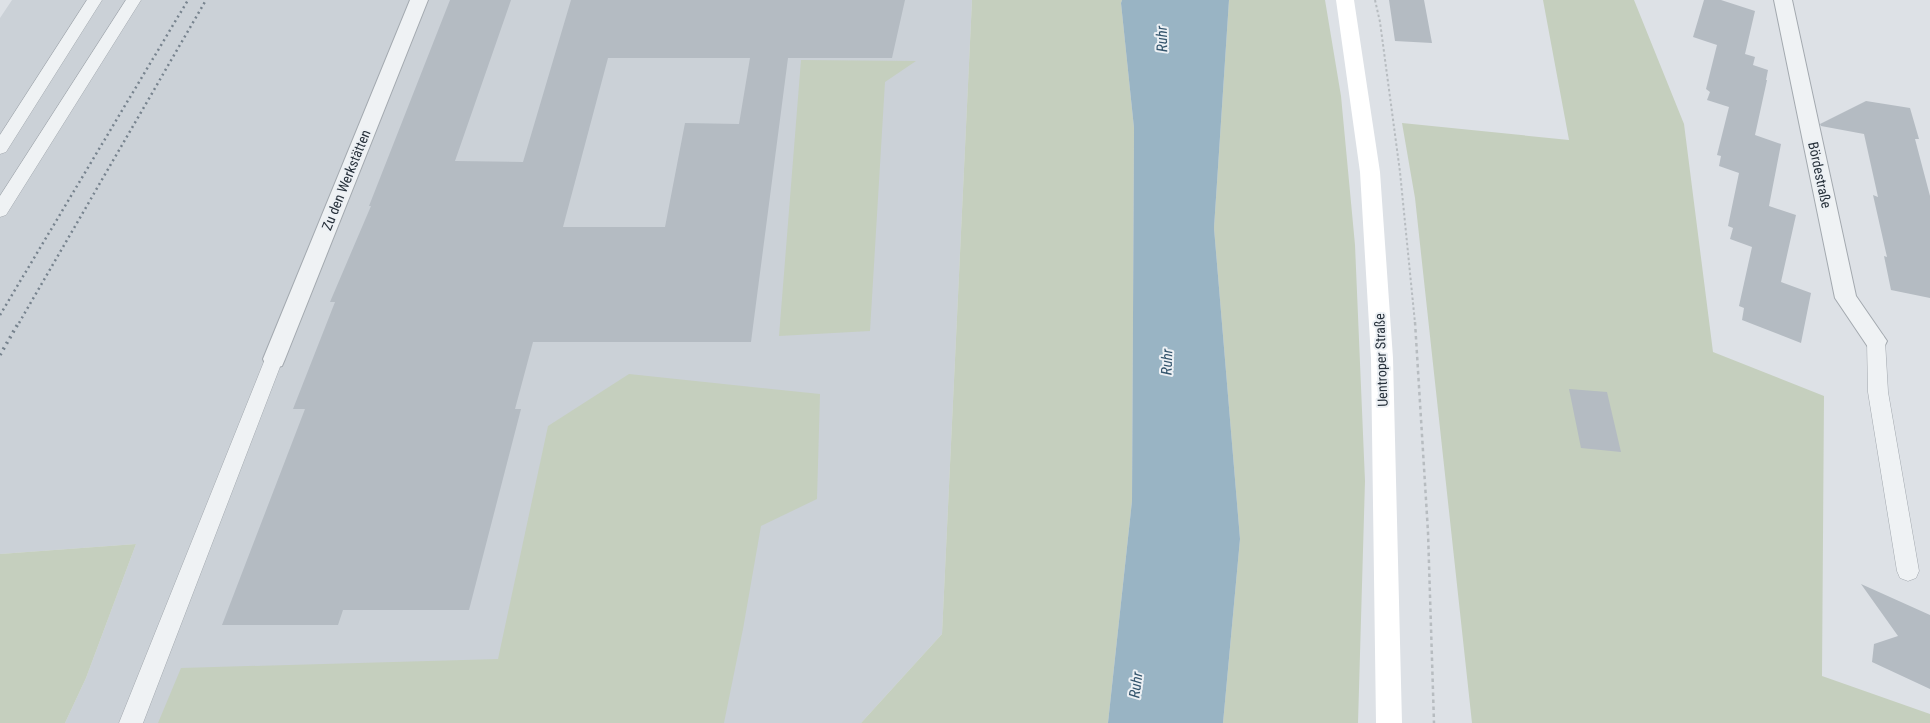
<svg xmlns="http://www.w3.org/2000/svg" width="1930" height="723" viewBox="0 0 1930 723" font-family="'Roboto Condensed',sans-serif">
<style>
.built{fill:#cbd1d7}
.green{fill:#c5cfbe}
.water{fill:#99b4c4}
.building{fill:#b4bbc2;fill-rule:evenodd}
.lines{fill:none;stroke-linecap:round;stroke-linejoin:round}
.lane-casing{stroke:#a3a9af;stroke-width:1}
.street-casing{stroke:#a3a9af;stroke-width:2}
.path-far1{stroke:#b7bcc0;stroke-width:2;stroke-dasharray:2.5 2.5;stroke-linecap:butt}
.path{stroke:#b7bcc0;stroke-width:2.5;stroke-dasharray:3.5 3.5;stroke-linecap:butt}
.lane{fill:#eff2f4;fill-rule:evenodd}
.street{fill:#eff2f4;fill-rule:evenodd}
.secondary{fill:#fff;fill-rule:evenodd}
.rail-far1{stroke:#77838e;stroke-width:2.5;stroke-dasharray:2 3.5;stroke-linecap:butt}
.rail{stroke:#77838e;stroke-width:3.5;stroke-dasharray:2 4.5;stroke-linecap:butt}
.labels{text-anchor:middle;dominant-baseline:central;stroke-width:4;stroke-linejoin:round;paint-order:stroke}
.street-label{font-size:14px;fill:#27313b;stroke:#ecf0f4}
.water-label{font-size:15px;font-style:italic;fill:#34556d;stroke:#ecf0f4}
</style>
<rect width="100%" height="100%" fill="#dde1e6"/>
<path class="built" d="M 12,0 L 972,0 L 942,634 L 861,723 L 65,723 L 86,678 L 136,544 L 0,554 L 0,18 Z"/>
<path class="green" d="M 972,0 L 1122,0 L 1121,3 L 1134,128 L 1132,501 L 1108,723 L 861,723 L 942,634 Z
M 1229,0 L 1325,0 L 1341,96 L 1355,245 L 1365,481 L 1358,723 L 1223,723 L 1240,539 L 1214,228 Z
M 1543,0 L 1634,0 L 1684,124 L 1713,352 L 1824,396 L 1822,676 L 1930,714 L 1930,723 L 1472,723 L 1415,198 L 1402,123 L 1569,140 Z
M 801,60 L 916,61 L 885,82 L 870,331 L 779,336 Z
M 629,374 L 820,394 L 817,499 L 761,526 L 743,629 L 724,723 L 158,723 L 181,668 L 498,659 L 548,426 Z
M 136,544 L 86,678 L 65,723 L 0,723 L 0,554 Z"/>
<path class="water" d="M 1122,0 L 1229,0 L 1214,228 L 1240,539 L 1223,723 L 1108,723 L 1132,501 L 1134,128 L 1121,3 Z"/>
<path class="building" d="M 450,0 L 511,0 L 455,161 L 523,162 L 571,0 L 905,0 L 892,58 L 788,58 L 751,342 L 533,342 L 515,409 L 521,409 L 469,610 L 343,610 L 338,625 L 222,625 L 305,409 L 293,409 L 335,302 L 330,302 L 371,206 L 369,206 ZM 608,58 L 750,58 L 739,124 L 685,123 L 665,227 L 563,227 Z
M 1389,0 L 1424,0 L 1432,43 L 1395,41 Z
M 1704,0 L 1721,0 L 1755,11 L 1745,54 L 1755,57 L 1753,65 L 1768,70 L 1766,80 L 1767,80 L 1755,135 L 1781,144 L 1769,206 L 1796,215 L 1781,282 L 1811,293 L 1801,343 L 1742,320 L 1744,308 L 1739,306 L 1752,247 L 1730,239 L 1733,228 L 1728,226 L 1739,173 L 1719,166 L 1721,156 L 1717,155 L 1729,107 L 1707,100 L 1710,92 L 1706,89 L 1717,45 L 1693,37 Z
M 1866,101 L 1910,108 L 1919,139 L 1915,139 L 1930,196 L 1930,298 L 1891,290 L 1884,256 L 1887,257 L 1873,195 L 1878,197 L 1864,134 L 1821,126 L 1820,124 Z
M 1569,389 L 1607,392 L 1621,452 L 1581,448 Z
M 1861,584 L 1930,615 L 1930,689 L 1872,662 L 1874,644 L 1898,636 Z"/>
<g class="lines">
<g class="lane-casing">
<path id="lane" d="M 87,0 L 102,0 L 6,152 L 0,154 L 0,135 Z
M 126,0 L 141,0 L 6,215 L 0,217 L 0,196 Z
M 1876,333 L 1883,335 L 1885,341 L 1888,392 L 1919,571 L 1916,578 L 1908,581 L 1900,578 L 1897,571 L 1868,392 L 1867,341 L 1869,335 Z
M 274,351 L 281,353 L 283,359 L 143,723 L 119,723 L 265,359 L 267,353 Z"/>
</g>
<g class="street-casing">
<path id="street" d="M 410,0 L 428,0 L 285,359 L 282,366 L 274,368 L 266,366 L 263,359 Z
M 1774,0 L 1792,0 L 1856,296 L 1887,341 L 1884,347 L 1876,350 L 1868,347 L 1835,298 Z"/>
</g>
<path class="path-far1" d="M 1375,0 L 1380,22 L 1400,172 L 1415,323"/>
<path class="path" d="M 1415,322 L 1428,532 L 1434,723"/>
<use href="#lane" class="lane"/>
<use href="#street" class="street"/>
<path class="secondary" d="M 1336,0 L 1354,0 L 1380,172 L 1393,358 L 1402,723 L 1376,723 L 1371,358 L 1360,172 Z"/>
<path class="rail-far1" d="M 0,315 L 188,0
M 19,323 L 206,0"/>
<path class="rail" d="M 0,355 L 19,322"/>
</g>
<g class="labels">
<g class="street-label">
<text transform="translate(1820 175) rotate(78)">Bördestraße</text>
<text transform="translate(346 180) rotate(-68)">Zu den Werkstätten</text>
<text transform="translate(1381 360) rotate(-92)">Uentroper Straße</text>
</g>
<g class="water-label">
<text transform="translate(1162 39) rotate(-91)">Ruhr</text>
<text transform="translate(1167 362) rotate(-88)">Ruhr</text>
<text transform="translate(1136 685) rotate(-83)">Ruhr</text>
</g>
</g>
</svg>
